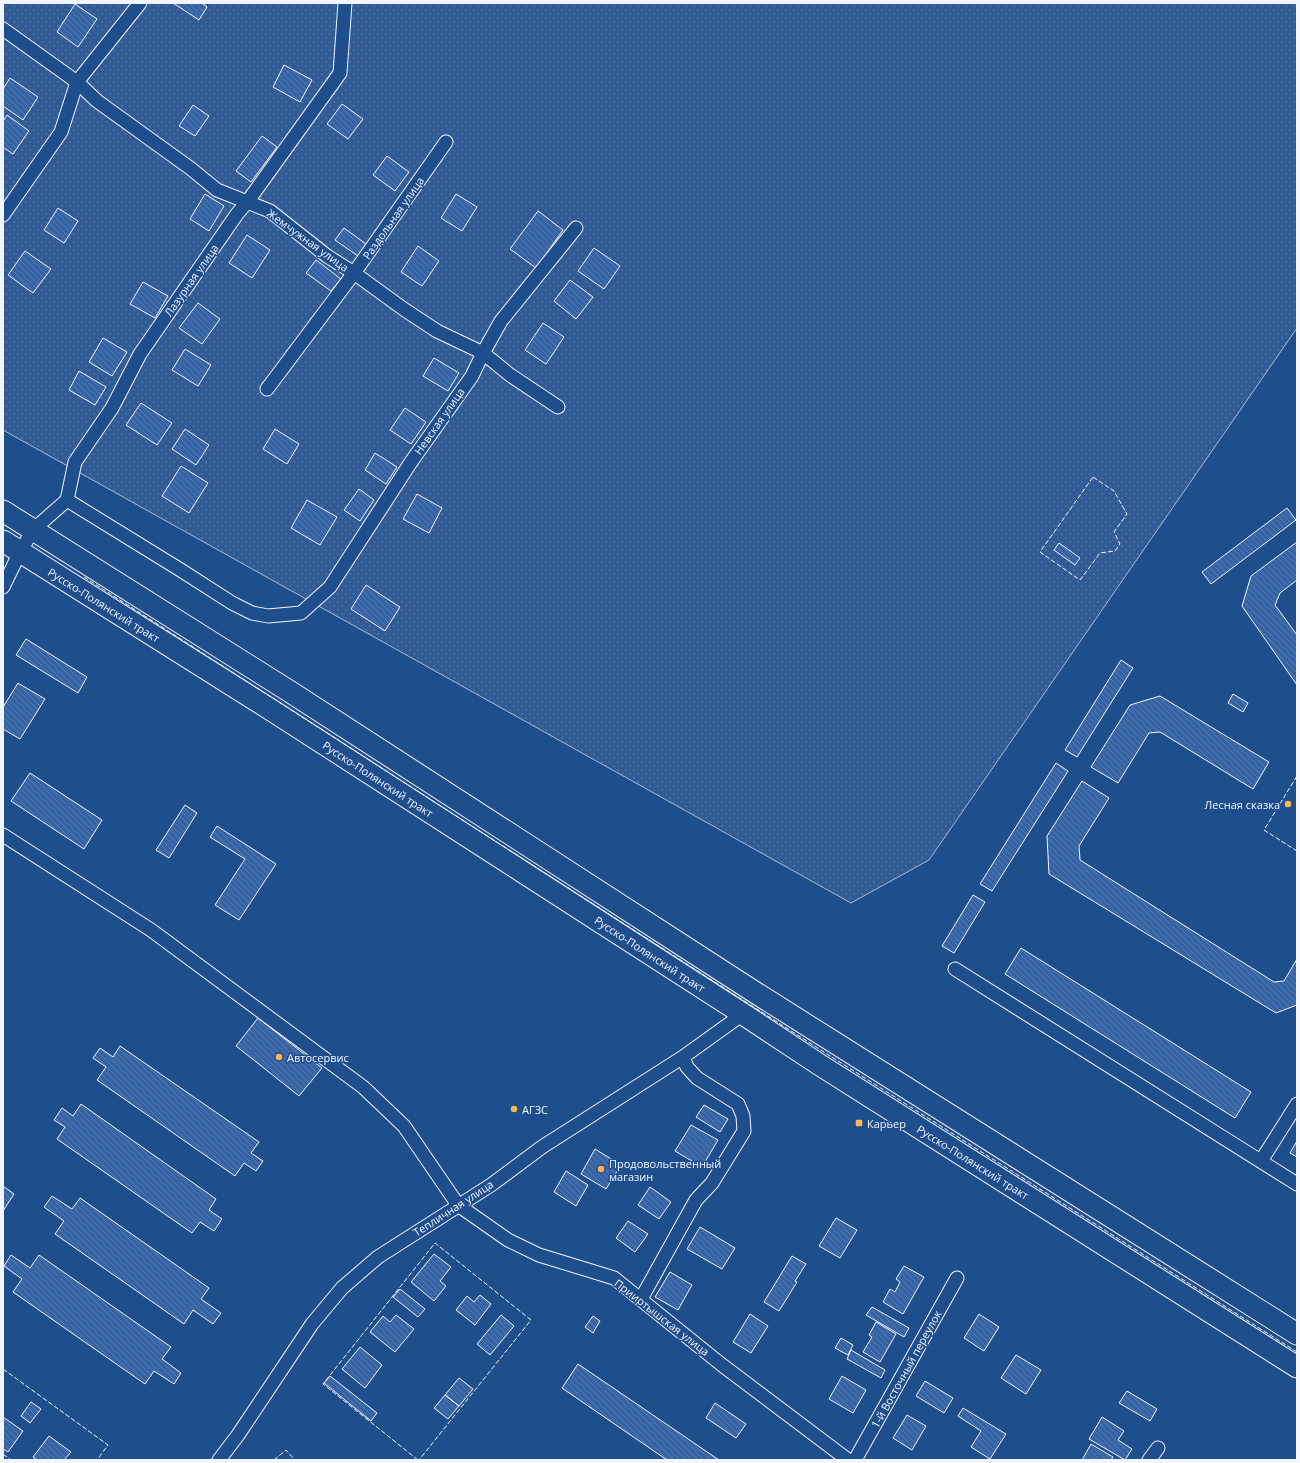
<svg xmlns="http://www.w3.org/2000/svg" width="1300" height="1463" viewBox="0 0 1300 1463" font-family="'Open Sans',sans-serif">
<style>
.grass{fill:url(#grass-dots);stroke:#a8bbd7}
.building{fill:url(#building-back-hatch);stroke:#f2f6ff}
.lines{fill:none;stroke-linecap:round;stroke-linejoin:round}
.minor-casing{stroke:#f2f6ff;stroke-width:15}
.primary-casing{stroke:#f2f6ff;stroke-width:23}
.minor{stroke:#1f4e8c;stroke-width:13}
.primary{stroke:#1f4e8c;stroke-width:21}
.fence{stroke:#f2f6ff;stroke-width:1;stroke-dasharray:5 2;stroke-linecap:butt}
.poi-dot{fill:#ffb74d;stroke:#1f4e8c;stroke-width:1.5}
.labels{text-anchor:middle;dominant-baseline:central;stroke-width:3;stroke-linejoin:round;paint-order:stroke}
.street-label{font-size:11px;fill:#f2f6ff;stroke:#1f4e8c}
.poi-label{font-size:11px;fill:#f2f6ff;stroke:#1f4e8c;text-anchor:start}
</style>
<defs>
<pattern id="grass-dots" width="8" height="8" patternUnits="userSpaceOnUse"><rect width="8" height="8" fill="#305b95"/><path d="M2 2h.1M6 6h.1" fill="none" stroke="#4e73a5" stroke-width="1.8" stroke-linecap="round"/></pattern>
<pattern id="building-back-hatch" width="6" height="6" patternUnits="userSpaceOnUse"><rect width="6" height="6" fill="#3563a3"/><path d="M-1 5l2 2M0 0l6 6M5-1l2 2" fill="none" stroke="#537ab1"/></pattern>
</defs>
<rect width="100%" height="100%" fill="#1f4e8c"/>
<path class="grass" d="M 3,3 L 1297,3 L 1297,328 L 929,860 L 851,903 L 3,430 Z"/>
<path class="building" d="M 173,3 L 202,3 L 207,7 L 199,20 Z
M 75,4 L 97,19 L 78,47 L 57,32 Z
M 284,65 L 312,80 L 300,102 L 273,87 Z
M 10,78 L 38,97 L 23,120 L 3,106 L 3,89 Z
M 342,104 L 363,119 L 348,139 L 327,124 Z
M 193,105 L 209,116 L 195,136 L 179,126 Z
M 7,115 L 29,131 L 13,154 L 3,147 L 3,121 Z
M 262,136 L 277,147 L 251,182 L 236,171 Z
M 387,156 L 409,172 L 395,191 L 373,175 Z
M 205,194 L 224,206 L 209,231 L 190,219 Z
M 456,194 L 477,207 L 462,231 L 441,218 Z
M 58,208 L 78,221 L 64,243 L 44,230 Z
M 538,211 L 563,230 L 536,268 L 510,249 Z
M 344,228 L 366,244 L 358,256 L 335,240 Z
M 247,235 L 270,250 L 252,278 L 229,263 Z
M 418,246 L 439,261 L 422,286 L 401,272 Z
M 594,248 L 620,266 L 604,289 L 578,271 Z
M 25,251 L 51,269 L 33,293 L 8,275 Z
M 316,260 L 341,279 L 331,291 L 306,273 Z
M 570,280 L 593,297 L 576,319 L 554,301 Z
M 143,282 L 168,296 L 155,318 L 130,304 Z
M 198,303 L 220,319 L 202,344 L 179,328 Z
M 543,323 L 564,337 L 546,364 L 525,350 Z
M 103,338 L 127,352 L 112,376 L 89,362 Z
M 185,349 L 211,365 L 198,386 L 172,370 Z
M 434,358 L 459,373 L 448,391 L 423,376 Z
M 79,371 L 106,387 L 95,405 L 69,390 Z
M 141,403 L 172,423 L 157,445 L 126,425 Z
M 405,408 L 426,422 L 411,444 L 390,430 Z
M 185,429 L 209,445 L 196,465 L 172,449 Z
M 275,429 L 299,444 L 287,464 L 263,449 Z
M 375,453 L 397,467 L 386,484 L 365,470 Z
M 181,466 L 208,483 L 189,513 L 162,496 Z
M 359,489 L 374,500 L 360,521 L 344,510 Z
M 417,494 L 442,508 L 429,533 L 403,519 Z
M 307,500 L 337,517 L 320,545 L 291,528 Z
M 1287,508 L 1296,520 L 1211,584 L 1202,572 Z
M 1297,542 L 1297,580 L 1280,593 L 1275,605 L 1297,635 L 1297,685 L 1242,606 L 1251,576 Z
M 1059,543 L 1080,558 L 1075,565 L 1054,550 Z
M 366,585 L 400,607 L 385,631 L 351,609 Z
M 26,639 L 87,677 L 78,693 L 16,655 Z
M 1121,660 L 1133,668 L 1077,757 L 1065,750 Z
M 18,683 L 45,699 L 20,739 L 3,729 L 3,707 Z
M 1233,694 L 1248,703 L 1243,712 L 1228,703 Z
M 1160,696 L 1269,762 L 1253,789 L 1160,732 L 1149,733 L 1118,783 L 1091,767 L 1130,705 Z
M 1056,763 L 1068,771 L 992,891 L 980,884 Z
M 30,773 L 102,820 L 84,849 L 11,801 Z
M 1082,781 L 1109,798 L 1079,846 L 1080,860 L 1274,982 L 1284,981 L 1297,959 L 1297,1005 L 1276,1013 L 1049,874 L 1047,836 Z
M 185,805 L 197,813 L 169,858 L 156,850 Z
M 217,826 L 276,864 L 239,920 L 215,905 L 245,859 L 210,837 Z
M 973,895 L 985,902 L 954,953 L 942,946 Z
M 1021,948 L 1251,1092 L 1235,1118 L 1005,974 Z
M 258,1018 L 322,1068 L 299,1096 L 236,1046 Z
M 120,1046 L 259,1142 L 251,1153 L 263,1161 L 256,1171 L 244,1163 L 235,1176 L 97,1080 L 106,1067 L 93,1058 L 100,1048 L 113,1057 Z
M 81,1104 L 216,1199 L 209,1210 L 222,1219 L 214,1231 L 200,1222 L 192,1233 L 57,1139 L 65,1127 L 54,1120 L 62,1108 L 73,1116 Z
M 704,1105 L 728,1119 L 720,1132 L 696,1117 Z
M 691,1125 L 718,1140 L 702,1167 L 675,1151 Z
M 1297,1141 L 1297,1157 L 1290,1153 Z
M 595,1149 L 621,1165 L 606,1189 L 581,1174 Z
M 566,1171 L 588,1185 L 576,1206 L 554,1192 Z
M 3,1186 L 14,1194 L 3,1211 Z
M 650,1187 L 671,1202 L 659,1219 L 638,1205 Z
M 52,1196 L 72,1209 L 80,1198 L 209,1288 L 201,1299 L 221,1313 L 213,1324 L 193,1310 L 184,1324 L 55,1234 L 64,1221 L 44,1207 Z
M 836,1218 L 857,1230 L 840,1258 L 819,1246 Z
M 628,1221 L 648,1234 L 635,1252 L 616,1238 Z
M 700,1227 L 735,1248 L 722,1269 L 687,1249 Z
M 434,1254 L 451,1267 L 440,1281 L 446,1286 L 434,1301 L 411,1282 Z
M 11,1255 L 30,1268 L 39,1255 L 171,1347 L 162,1359 L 181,1373 L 174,1384 L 154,1371 L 145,1384 L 13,1292 L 22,1279 L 4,1266 Z
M 792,1256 L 806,1264 L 795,1281 L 797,1282 L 779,1311 L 764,1302 Z
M 904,1266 L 924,1277 L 903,1314 L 883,1302 L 890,1289 L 895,1292 L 900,1282 L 896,1279 Z
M 670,1272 L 692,1285 L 678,1310 L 655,1297 Z
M 400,1289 L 425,1309 L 418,1317 L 393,1297 Z
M 480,1295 L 491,1304 L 475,1325 L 456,1310 L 467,1296 L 474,1302 Z
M 872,1307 L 909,1328 L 904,1337 L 866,1315 Z
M 750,1314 L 768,1326 L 751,1353 L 733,1342 Z
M 979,1314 L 999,1327 L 984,1351 L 964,1338 Z
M 396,1315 L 414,1329 L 395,1352 L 370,1332 L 383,1316 L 390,1322 Z
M 501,1315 L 514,1326 L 490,1355 L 477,1344 Z
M 593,1316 L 600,1321 L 593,1333 L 585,1327 Z
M 876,1322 L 896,1334 L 880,1362 L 863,1352 L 872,1337 L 869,1335 Z
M 841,1338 L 853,1345 L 848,1355 L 835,1348 Z
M 360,1347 L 382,1365 L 365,1388 L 342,1369 Z
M 851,1350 L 885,1370 L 881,1378 L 847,1359 Z
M 1016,1355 L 1041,1370 L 1026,1394 L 1001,1378 Z
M 578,1364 L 719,1460 L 667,1460 L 562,1388 Z
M 330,1376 L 377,1413 L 371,1421 L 324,1383 Z
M 842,1376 L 866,1390 L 853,1413 L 829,1399 Z
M 459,1378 L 473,1389 L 459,1406 L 445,1395 Z
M 925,1381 L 953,1398 L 944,1413 L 916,1396 Z
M 1127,1391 L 1157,1409 L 1150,1421 L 1119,1403 Z
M 445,1395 L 459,1406 L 448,1419 L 434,1408 Z
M 31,1402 L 41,1409 L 30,1423 L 21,1416 Z
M 715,1403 L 746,1424 L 736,1438 L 706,1418 Z
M 963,1408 L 1006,1434 L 990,1459 L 971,1447 L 981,1431 L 958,1416 Z
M 907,1415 L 926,1426 L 912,1450 L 893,1438 Z
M 3,1417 L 23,1431 L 8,1452 L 3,1449 Z
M 1102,1417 L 1124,1431 L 1118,1440 L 1132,1449 L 1125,1460 L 1089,1439 Z
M 49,1436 L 71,1452 L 64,1460 L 37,1460 L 33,1457 Z
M 1091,1444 L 1113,1457 L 1111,1460 L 1096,1460 L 1094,1459 L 1093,1460 L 1082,1460 Z"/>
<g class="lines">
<g class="minor-casing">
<path id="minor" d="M 3,29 L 77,82 L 97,101 L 190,168 L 217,190 L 270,211 L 327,256 L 354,273 L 405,310 L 437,331 L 483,353 L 510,375 L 558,407
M 3,215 L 61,132 L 77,82 L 140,3
M 267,389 L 354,273 L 446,142
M 67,500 L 179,569 L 232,603 L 252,613 L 268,616 L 301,613 L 330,587 L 411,462 L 472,376 L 483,353 L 501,321 L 576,228
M 67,500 L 75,462 L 112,408 L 140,354 L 237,214 L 248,201 L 340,73 L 345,3
M 3,587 L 20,552 L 33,530 L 67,500
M 3,835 L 151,930 L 363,1087 L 404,1126 L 458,1205 L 508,1240 L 539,1255 L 614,1278 L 722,1365 L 848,1460
M 955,969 L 1297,1184
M 1261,1161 L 1297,1104
M 641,1299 L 696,1200 L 712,1183 L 744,1131 L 743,1116 L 738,1104 L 697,1078 L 687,1067 L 683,1057
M 219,1460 L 238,1435 L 312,1324 L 342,1288 L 378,1257 L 491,1185 L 542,1147 L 683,1057 L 743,1014
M 855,1460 L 957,1278
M 1149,1460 L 1158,1448"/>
</g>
<g class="primary-casing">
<path id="primary" d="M 3,511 L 289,691 L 756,993 L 1297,1334
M 3,541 L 276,713 L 743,1014 L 820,1065 L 1297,1367"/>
</g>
<use href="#minor" class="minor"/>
<use href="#primary" class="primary"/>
<path class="fence" d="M 1093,477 L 1114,491 L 1127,514 L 1114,532 L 1120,544 L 1115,551 L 1100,553 L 1080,580 L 1040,552 Z
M 84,577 L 827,1054 L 1297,1352
M 1297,776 L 1264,830 L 1297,851
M 3,1369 L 108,1445 L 97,1460
M 3,1454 L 11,1460
M 274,1460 L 286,1450 L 295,1460
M 418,1460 L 323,1384 L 435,1243 L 531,1320 L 419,1460"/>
</g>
<g class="poi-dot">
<circle cx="1288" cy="804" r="4"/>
<circle cx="279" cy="1057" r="4"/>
<circle cx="514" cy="1109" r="4"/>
<rect x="855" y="1119" width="8" height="8" rx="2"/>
<circle cx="601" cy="1169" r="4"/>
</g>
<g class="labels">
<g class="street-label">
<text transform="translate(393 218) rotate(-55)">Раздольная улица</text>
<text transform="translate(308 240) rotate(36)">Жемчужная улица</text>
<text transform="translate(191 280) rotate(-55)">Лазурная улица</text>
<text transform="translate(439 421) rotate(-55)">Невская улица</text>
<text transform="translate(104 605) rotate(32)">Русско-Полянский тракт</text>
<text transform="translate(378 779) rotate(33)">Русско-Полянский тракт</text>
<text transform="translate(650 954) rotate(33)">Русско-Полянский тракт</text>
<text transform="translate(973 1162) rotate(32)">Русско-Полянский тракт</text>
<text transform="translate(453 1208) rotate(-33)">Тепличная улица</text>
<text transform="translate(662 1317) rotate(38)">Прииртышская улица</text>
<text transform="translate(906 1369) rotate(-61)">1-й Восточный переулок</text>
</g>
<g class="poi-label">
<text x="1280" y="804" text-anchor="end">Лесная сказка</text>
<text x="287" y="1057">Автосервис</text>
<text x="522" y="1109">АГЗС</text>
<text x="867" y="1123">Карьер</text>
<text x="609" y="1163">Продовольственный<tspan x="609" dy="13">магазин</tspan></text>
</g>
</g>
<rect width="1300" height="1463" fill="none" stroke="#f2f6ff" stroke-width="8"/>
</svg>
